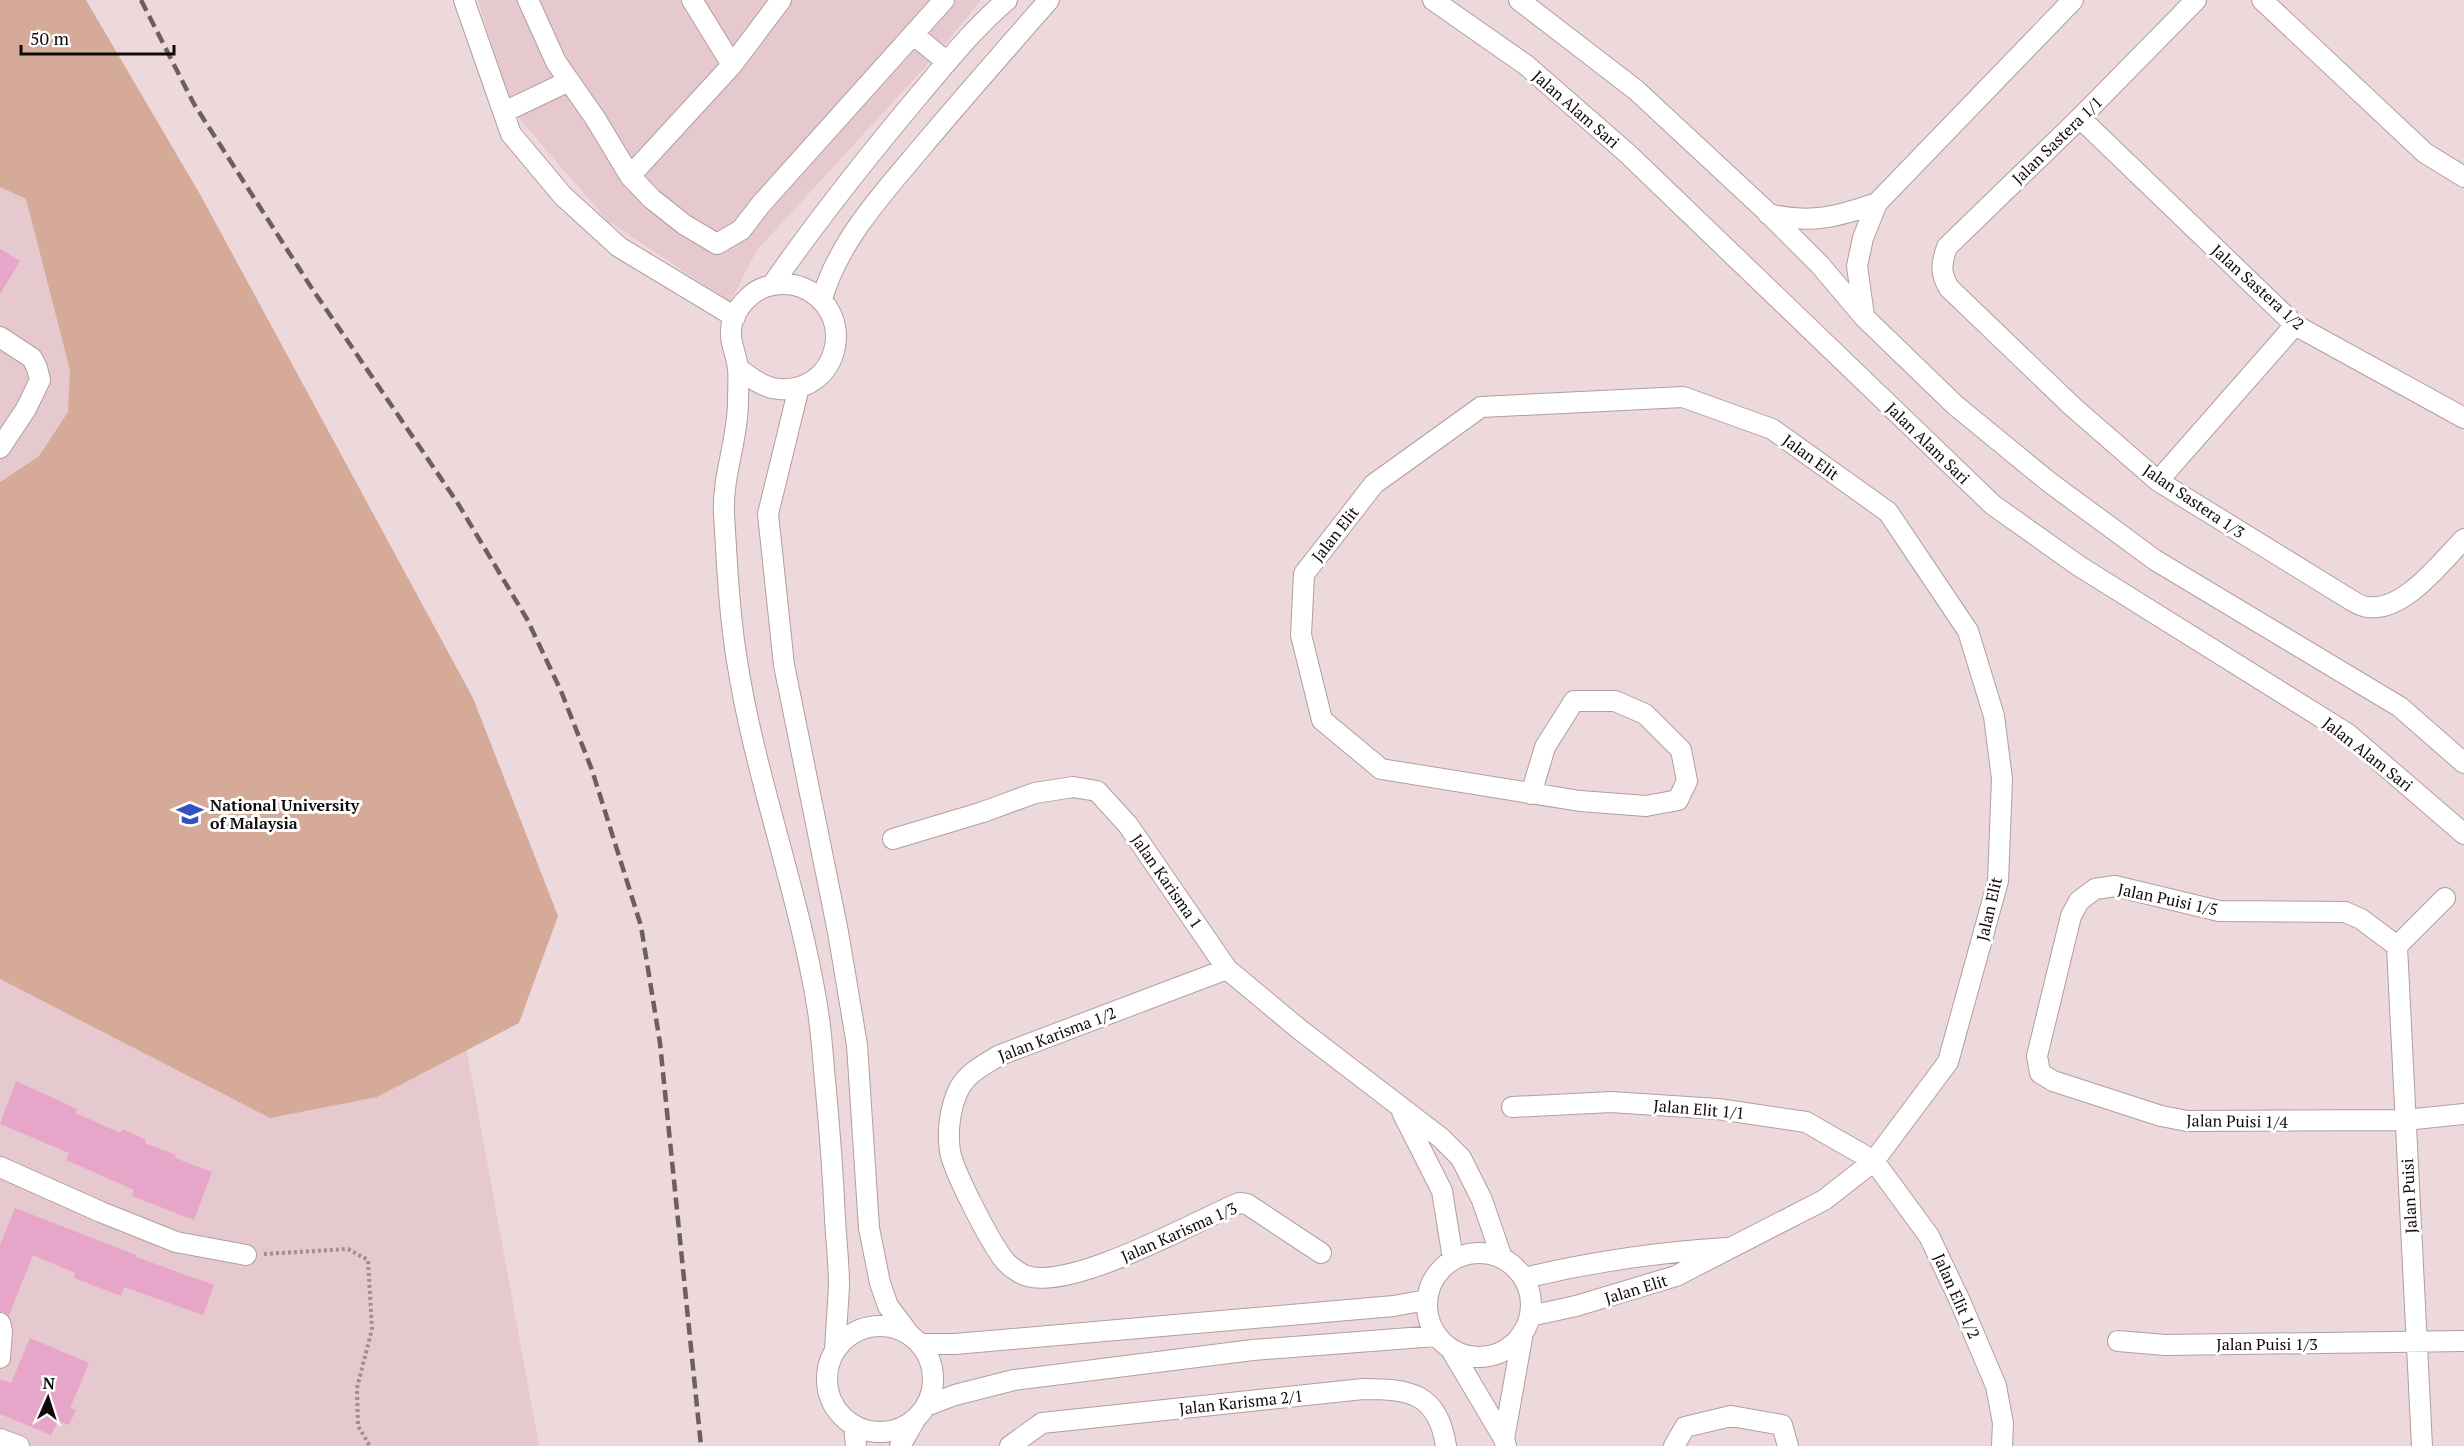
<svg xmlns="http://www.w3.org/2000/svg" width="2464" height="1446" viewBox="0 0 2464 1446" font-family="'PT Serif',serif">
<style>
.built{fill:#e6c9cf}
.green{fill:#d6aa98}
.building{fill:#e6a5c9}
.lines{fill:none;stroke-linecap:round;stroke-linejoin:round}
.minor-casing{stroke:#b29ea2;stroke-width:22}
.path{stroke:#9f8f92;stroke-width:4;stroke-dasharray:3 3;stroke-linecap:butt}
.minor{stroke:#fff;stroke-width:20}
.rail{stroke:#6c5f62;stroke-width:4.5;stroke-dasharray:12 6;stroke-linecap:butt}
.labels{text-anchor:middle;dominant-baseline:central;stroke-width:6;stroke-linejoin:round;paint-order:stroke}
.street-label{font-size:16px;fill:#110a0b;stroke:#fff}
.poi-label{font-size:16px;font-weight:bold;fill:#110a0b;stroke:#fff;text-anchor:start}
</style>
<rect width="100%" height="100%" fill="#edd8dc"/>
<path class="built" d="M 478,0 L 981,0 L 938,53 L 757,250 L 730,302 L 608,221 L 511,109 Z
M 0,79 L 455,986 L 539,1446 L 0,1446 Z"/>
<path class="green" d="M 0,0 L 86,0 L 201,196 L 473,698 L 558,916 L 519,1023 L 377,1097 L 270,1118 L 0,979 L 0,482 L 39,456 L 68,412 L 70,370 L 26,199 L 0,187 Z"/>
<path class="building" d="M 0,249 L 20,261 L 0,294 Z
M 16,1081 L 77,1109 L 76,1113 L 120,1133 L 122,1129 L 146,1140 L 145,1143 L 176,1155 L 175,1158 L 212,1172 L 194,1220 L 132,1196 L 134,1190 L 66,1160 L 69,1153 L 0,1124 Z
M 15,1208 L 136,1255 L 136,1257 L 214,1285 L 203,1315 L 124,1287 L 121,1296 L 74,1278 L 75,1273 L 33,1255 L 9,1315 L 0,1311 L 0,1245 Z
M 30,1338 L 89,1363 L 70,1408 L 76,1410 L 69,1425 L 58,1421 L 51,1435 L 0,1414 L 0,1379 L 11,1383 Z"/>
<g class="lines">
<g class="minor-casing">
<path id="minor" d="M 464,0 L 511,134 L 563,196 L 619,247 L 735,317
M 528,0 L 556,62 L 595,118 L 630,176 L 652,199 L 685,225 L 717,244 L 741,230 L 762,203 L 944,0
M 692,0 L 732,65
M 1433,0 L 1526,65 L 1628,154 L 1993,505 L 2079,566 L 2348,734 L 2464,834
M 1519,0 L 1636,90 L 1764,209 L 1820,265 L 1864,317 L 1955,405 L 2049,482 L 2155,560 L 2400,707 L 2464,763
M 2196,0 L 2080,118 L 1947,247 C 1941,264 1940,273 1949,288 L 2073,407 L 2158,481 L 2351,600 C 2356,603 2362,607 2368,607 C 2404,612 2441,562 2464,539
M 2262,0 L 2425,153 L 2464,177
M 914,35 L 947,62
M 504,112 L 569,81
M 2080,118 L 2295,325 L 2464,418
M 630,176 L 732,65 L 781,0
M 1768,214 C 1811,224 1837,217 1877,203
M 772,285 C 818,219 868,156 920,94 C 948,61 975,27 1007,0
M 822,299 C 838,242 883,193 921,148 C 963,98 1006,49 1049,0
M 1864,316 L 1857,266 L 1863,238 L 1877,203 L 2073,0
M 0,337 L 32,358 L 37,368 L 40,380 L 26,409 L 0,448
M 738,368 C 750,377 763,388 779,389 C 840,394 859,310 801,287 C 785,281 763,284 750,296 C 742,303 735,312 732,323 C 728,340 736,352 738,368 C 739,379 738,391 738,402 C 738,439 722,477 724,514 C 727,563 729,612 737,661 C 755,777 798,889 817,1005 C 822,1033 823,1063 826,1091 C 830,1134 833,1176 835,1218 C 836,1240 839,1263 839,1285 C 838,1307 836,1329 835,1351
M 799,387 L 768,514 L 784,665 L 838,932 L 857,1045 L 869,1228 L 880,1283 L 888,1306 L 910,1335
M 2158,481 L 2295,325
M 893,839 L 983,812 L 1035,793 L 1073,787 L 1097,791 L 1128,825 L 1227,969 L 1299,1029 L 1441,1138 L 1461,1158 L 1482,1200 L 1502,1258
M 2397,946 L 2361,919 L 2345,912 L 2219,911 L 2115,886 L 2095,889 L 2079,901 L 2071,916 L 2037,1056 L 2040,1073 L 2053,1081 L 2161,1116 L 2187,1121 L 2405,1120 L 2464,1114
M 2397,946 L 2422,1446
M 2397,946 L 2445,898
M 1227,969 L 1000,1055 C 985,1064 967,1073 959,1089 C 950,1107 947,1131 950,1151 C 953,1171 991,1244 1005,1261 C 1009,1266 1020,1274 1027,1276 C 1073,1290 1192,1223 1239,1203 L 1247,1204 L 1321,1253
M 1512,1107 L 1611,1102 L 1718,1109 L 1806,1122 L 1874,1161 L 1929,1236 L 1960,1301 L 1996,1386 L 2003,1423 L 2002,1446
M 1402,1112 L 1442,1191 L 1453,1259
M 0,1167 L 101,1212 L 176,1242 L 246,1255
M1427 1305a52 52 0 1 1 104 0a52 52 0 1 1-104 0Z
M 1524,1278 C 1591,1262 1658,1252 1727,1248
M 1530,1316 L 1576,1306 L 1676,1276 L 1824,1200 L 1874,1161 L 1948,1062 L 1998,881 L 2002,779 L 1994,716 L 1968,631 L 1888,512 L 1772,429 L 1683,397 L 1481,407 L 1374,484 L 1304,574 L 1301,635 L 1322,720 L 1381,769 L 1580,801 L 1646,806 L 1678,800 L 1687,781 L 1681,750 L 1645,714 L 1615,701 L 1574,701 L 1545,747 L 1531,794
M 0,1323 L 2,1331 L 0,1358
M827 1379a53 53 0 1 1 106 0a53 53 0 1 1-106 0Z
M 2118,1341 L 2165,1345 L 2464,1341
M 921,1344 L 955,1344 L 1394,1306 L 1426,1300
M 1450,1348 L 1504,1439 L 1506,1446
M 926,1406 L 955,1395 L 1014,1380 L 1253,1350 L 1436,1336
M 854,1425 L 856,1446
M 0,1439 L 19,1446
M 1504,1439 L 1523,1332
M 900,1446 L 915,1420
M 1010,1446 L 1042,1423 L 1363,1389 C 1410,1389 1438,1393 1446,1446
M 1674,1446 L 1685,1427 L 1731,1416 L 1782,1425 L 1788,1446"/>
</g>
<path class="path" d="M 264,1254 L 348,1249 L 368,1260 L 372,1329 L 357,1388 L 358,1426 L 370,1446"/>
<use href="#minor" class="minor"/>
<path class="rail" d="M 141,0 L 194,104 L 311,287 L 457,502 L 527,619 L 561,691 L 592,770 L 641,926 L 660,1043 L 701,1446"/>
</g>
<defs>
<g id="university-bare" transform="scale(2.07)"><path d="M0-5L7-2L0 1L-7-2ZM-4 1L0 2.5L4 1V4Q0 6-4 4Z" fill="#3353c4" stroke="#fff" stroke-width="2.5" paint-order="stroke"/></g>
</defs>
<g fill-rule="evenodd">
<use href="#university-bare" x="190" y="814"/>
</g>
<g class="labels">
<g class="street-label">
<text transform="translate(1576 109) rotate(41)">Jalan Alam Sari</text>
<text transform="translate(2057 140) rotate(-44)">Jalan Sastera 1/1</text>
<text transform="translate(2258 287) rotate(42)">Jalan Sastera 1/2</text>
<text transform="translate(1928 443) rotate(44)">Jalan Alam Sari</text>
<text transform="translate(1811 457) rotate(36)">Jalan Elit</text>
<text transform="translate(2194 501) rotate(34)">Jalan Sastera 1/3</text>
<text transform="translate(1335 534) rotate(-52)">Jalan Elit</text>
<text transform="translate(2368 754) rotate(38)">Jalan Alam Sari</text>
<text transform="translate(1167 881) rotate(55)">Jalan Karisma 1</text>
<text transform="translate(2168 899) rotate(12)">Jalan Puisi 1/5</text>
<text transform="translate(1989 909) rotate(-77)">Jalan Elit</text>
<text transform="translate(1057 1034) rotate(-21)">Jalan Karisma 1/2</text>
<text transform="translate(1699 1109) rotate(5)">Jalan Elit 1/1</text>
<text transform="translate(2237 1121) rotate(1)">Jalan Puisi 1/4</text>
<text transform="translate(2409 1196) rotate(-93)">Jalan Puisi</text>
<text transform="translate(1179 1232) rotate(-24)">Jalan Karisma 1/3</text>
<text transform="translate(1636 1289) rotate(-17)">Jalan Elit</text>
<text transform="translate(1957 1296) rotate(66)">Jalan Elit 1/2</text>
<text x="2267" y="1344">Jalan Puisi 1/3</text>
<text transform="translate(1241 1402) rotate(-6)">Jalan Karisma 2/1</text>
</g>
<g class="poi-label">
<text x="210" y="805">National University<tspan x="210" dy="18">of Malaysia</tspan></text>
</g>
</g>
<g transform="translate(48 1398) rotate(3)" stroke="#ffffff" stroke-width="4.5" paint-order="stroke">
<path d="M0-4.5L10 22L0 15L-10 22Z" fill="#110a0b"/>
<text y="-9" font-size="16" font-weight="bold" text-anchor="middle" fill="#110a0b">N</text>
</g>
<path d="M21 45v9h153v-9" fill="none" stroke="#110a0b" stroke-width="3"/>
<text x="30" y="45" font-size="18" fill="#110a0b" stroke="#ffffff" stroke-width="4.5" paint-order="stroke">50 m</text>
</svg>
